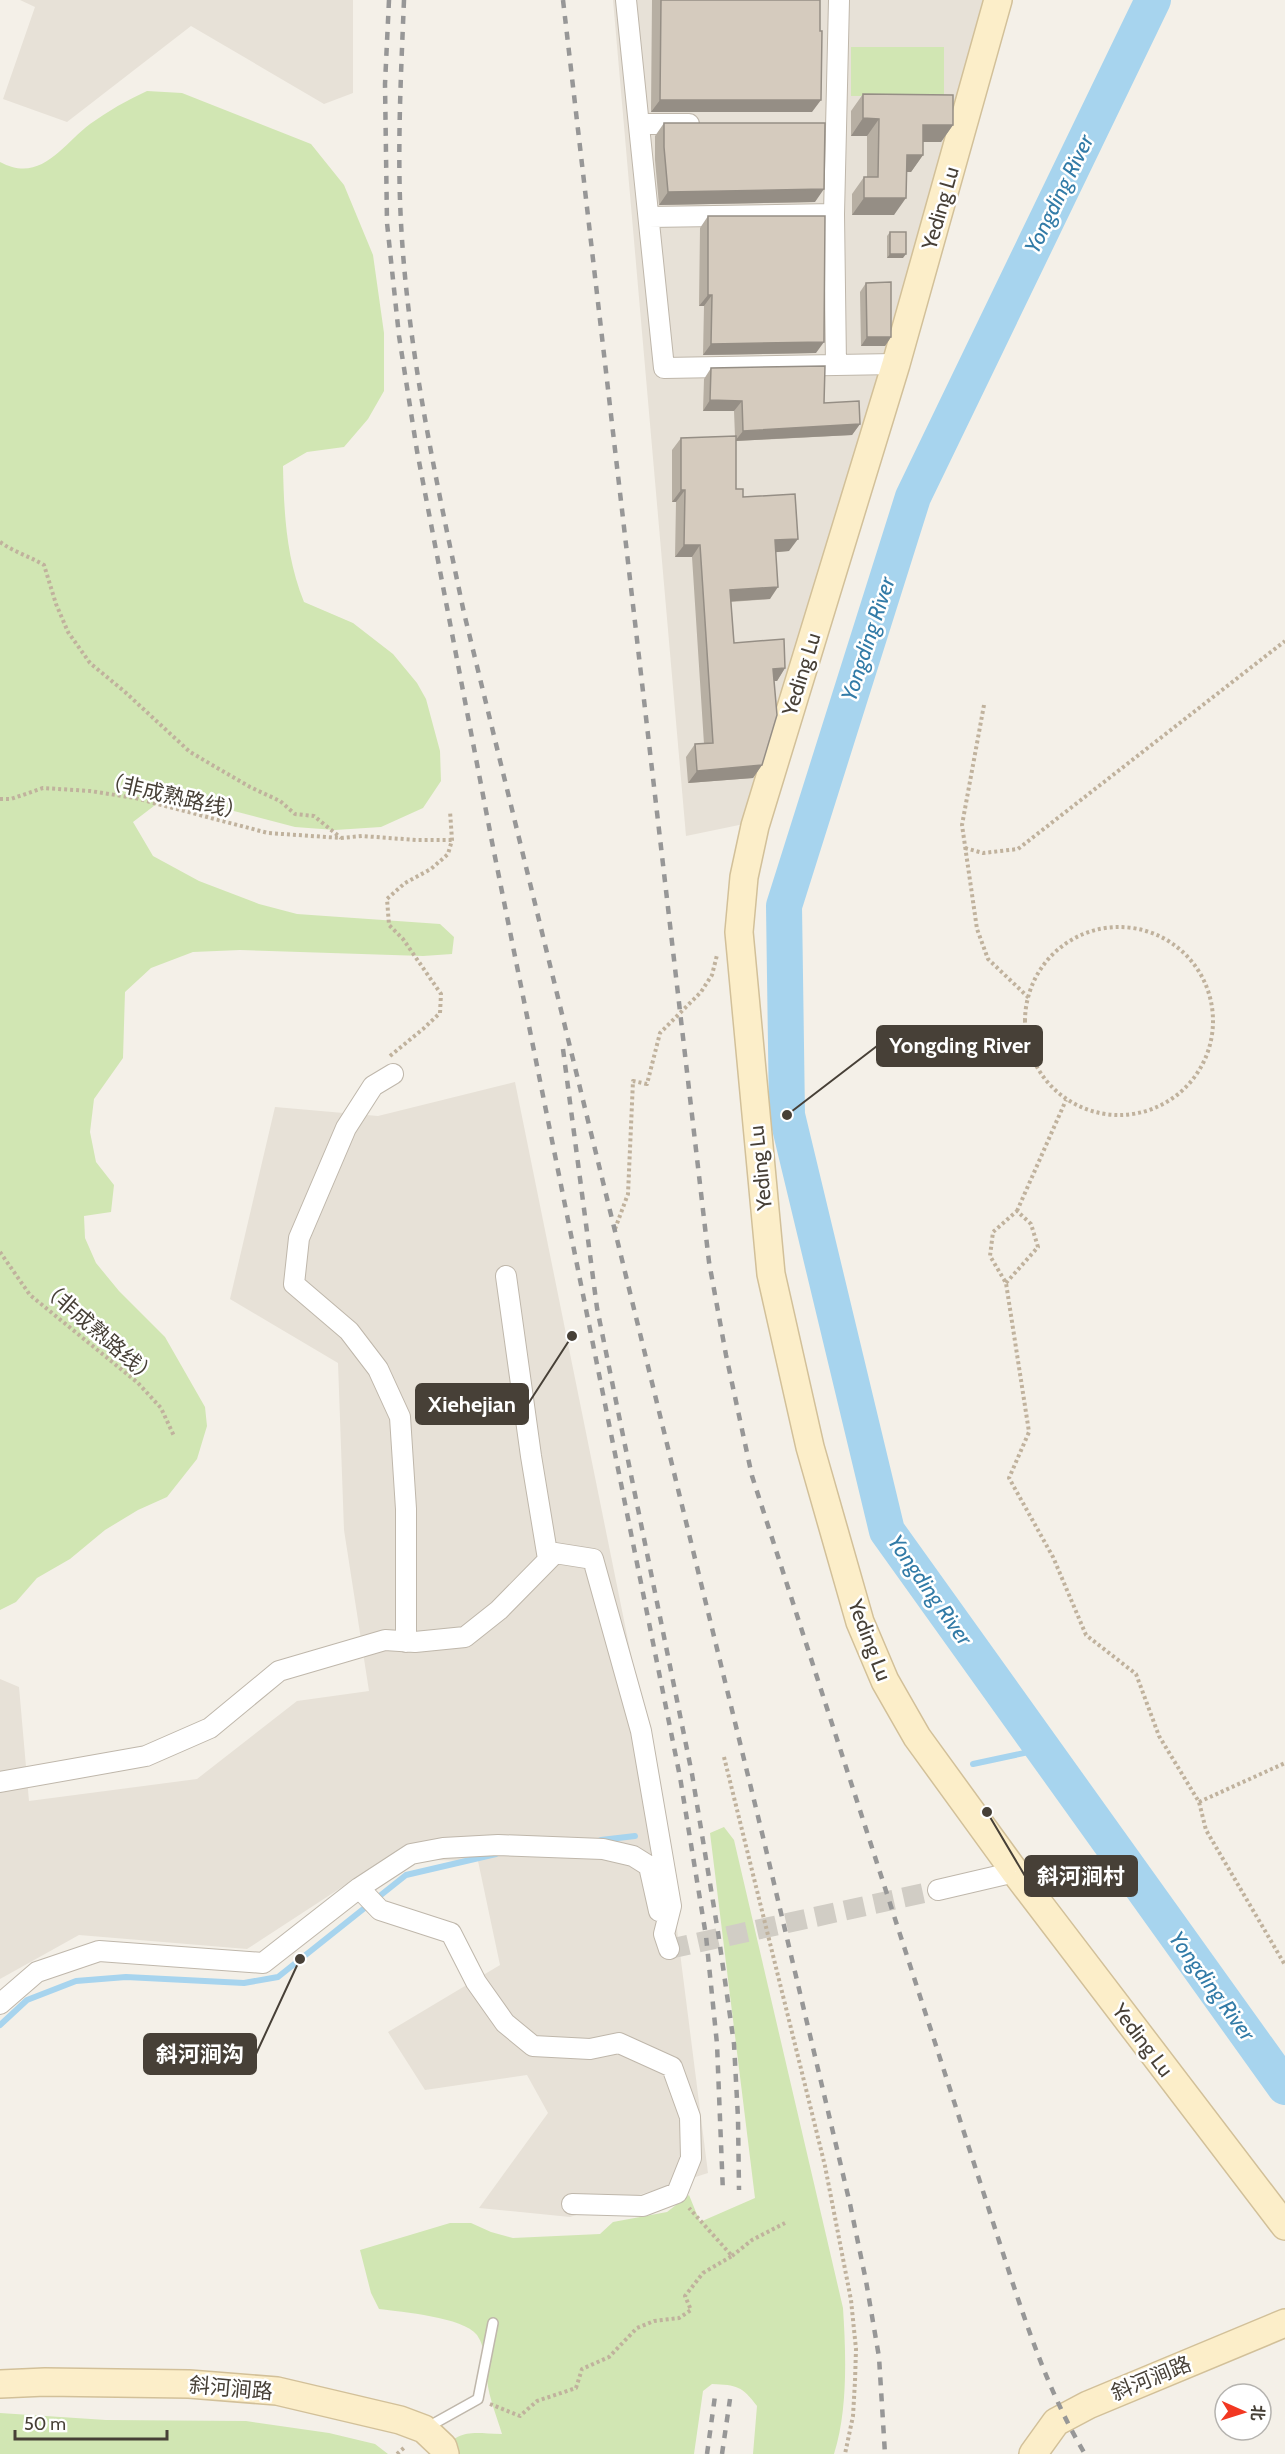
<svg xmlns="http://www.w3.org/2000/svg" width="1285" height="2454" viewBox="0 0 1285 2454" font-family="Cabin,'Noto Sans SC',sans-serif">
<style>
.residential{fill:#e7e1d7}
.green{fill:#d1e6b3}
.lines{fill:none;stroke-linecap:round;stroke-linejoin:round}
.stream{stroke:#a7d4ee;stroke-width:6}
.river{stroke:#a7d4ee;stroke-width:36}
.street-tunnel{stroke:#d1cdc5;stroke-width:20;stroke-dasharray:20 10;stroke-linecap:butt}
.lane-casing{stroke:#bfb7ab;stroke-width:12}
.street-casing{stroke:#bfb7ab;stroke-width:22}
.secondary-casing{stroke:#d2c099;stroke-width:30}
.path{stroke:#c0b29d;stroke-width:4;stroke-dasharray:3 3;stroke-linecap:butt}
.lane{stroke:#fff;stroke-width:9}
.street{stroke:#fff;stroke-width:20}
.secondary{stroke:#fceec9;stroke-width:27}
.rail{stroke:#979797;stroke-width:4.5;stroke-dasharray:8 8;stroke-linecap:butt}
.wall{fill:#b7afa3}
.shaded-wall{fill:#958e85}
.building{fill:#d5cbbe;stroke:#958e85;stroke-width:1.5}
.labels{text-anchor:middle;dominant-baseline:central;stroke-width:5;stroke-linejoin:round;paint-order:stroke}
.street-label{font-size:21px;fill:#474037;stroke:#fff}
.water-label{font-size:22px;font-style:italic;fill:#327ba7;stroke:#fff}
.leader{fill:none;stroke:#474037;stroke-width:2}
.callout-dot{fill:#474037;stroke:#fff;stroke-width:2}
.callout{fill:#474037;stroke:#474037;stroke-width:2}
.callout-label{font-size:22px;text-anchor:middle;font-weight:bold;fill:#fff}
</style>
<rect width="100%" height="100%" fill="#f4f0e8"/>
<path class="residential" d="M 20,0 L 353,0 L 353,93 L 324,104 L 191,26 L 67,122 L 3,99 L 35,7 Z
M 613,0 L 986,0 L 891,349 L 744,824 L 686,836 Z
M 515,1082 L 661,1803 L 708,2173 L 570,2217 L 479,2208 L 548,2113 L 527,2075 L 425,2090 L 388,2032 L 500,1965 L 478,1861 L 385,1859 L 247,1949 L 79,1935 L 0,1979 L 0,1679 L 19,1687 L 29,1801 L 197,1779 L 297,1701 L 369,1691 L 344,1530 L 338,1363 L 230,1299 L 275,1107 L 378,1116 Z"/>
<path class="green" d="M 851,47 L 944,47 L 944,96 L 851,96 Z
M 147,91 L 182,93 L 311,144 L 344,185 L 373,255 L 384,333 L 384,391 L 368,419 L 344,447 L 307,452 L 283,466 C 284,513 286,557 304,602 L 353,623 L 393,654 L 417,683 L 426,699 L 440,751 L 441,781 L 423,808 L 381,827 L 335,830 L 295,827 L 230,810 L 163,799 L 133,822 L 153,856 L 199,881 L 259,904 L 297,914 L 440,924 L 454,937 L 452,954 L 423,956 L 240,950 L 193,952 L 151,968 L 125,992 L 123,1058 L 94,1099 L 90,1132 L 96,1162 L 114,1185 L 111,1212 L 84,1216 L 85,1238 L 96,1263 L 119,1291 L 165,1337 L 205,1407 L 207,1426 L 197,1459 L 167,1497 L 138,1510 L 105,1530 L 70,1559 L 37,1578 L 16,1602 L 0,1610 L 0,162 C 41,184 62,145 90,124 C 108,111 127,100 147,91 Z
M 724,1827 L 734,1840 L 843,2308 C 846,2354 848,2410 834,2454 L 753,2454 L 757,2406 C 742,2386 737,2385 712,2384 L 703,2391 L 694,2454 L 437,2454 C 462,2428 469,2433 502,2434 C 497,2417 489,2398 487,2380 C 484,2364 487,2350 477,2335 C 463,2317 402,2312 379,2309 L 371,2293 L 360,2250 L 450,2223 L 471,2223 L 491,2232 L 513,2238 L 600,2234 L 613,2222 L 667,2212 L 689,2195 L 700,2222 L 755,2198 L 710,1833 Z
M 0,2413 L 106,2420 L 246,2421 L 329,2433 L 375,2444 L 388,2454 L 0,2454 Z"/>
<g class="lines">
<path class="stream" d="M 973,1764 L 1043,1749
M 601,1840 L 635,1836
M 0,2025 L 27,2000 L 76,1981 L 126,1977 L 244,1983 L 278,1977 L 406,1875 L 496,1854"/>
<path class="river" d="M 1153,0 L 913,497 L 784,906 L 787,1115 L 887,1531 L 1285,2087"/>
<path class="street-tunnel" d="M 669,1949 L 938,1890"/>
<g class="lane-casing">
<path id="lane" d="M 426,2428 L 478,2399 L 493,2323"/>
</g>
<g class="street-casing">
<path id="street" d="M 626,0 L 664,368 L 836,365
M 839,0 L 834,214 L 836,365 L 896,364
M 639,124 L 689,124
M 649,217 L 834,214
M 393,1074 L 373,1086 L 346,1128 L 299,1238 L 294,1284 L 349,1331 L 378,1369 L 400,1417 L 406,1509 L 406,1642
M 506,1276 L 531,1456 L 548,1559
M 0,1782 L 146,1756 L 210,1728 L 279,1671 L 385,1640 L 415,1642 L 465,1637 L 499,1610 L 555,1553 L 593,1559 L 641,1731 L 671,1906 L 664,1934 L 669,1949
M 359,1888 L 411,1854 L 443,1848 L 498,1845 L 603,1849 L 633,1856 L 649,1866 L 659,1911
M 938,1890 L 1015,1872
M 0,2004 L 37,1972 L 99,1951 L 263,1963 L 359,1888 L 380,1910 L 451,1933 L 476,1982 L 505,2023 L 533,2046 L 590,2049 L 619,2043 L 672,2067 L 690,2117 L 691,2158 L 677,2193 L 643,2206 L 572,2204"/>
</g>
<g class="secondary-casing">
<path id="secondary" d="M 998,0 L 896,364 L 755,826 L 744,877 L 739,932 L 771,1274 L 810,1447 L 860,1622 L 885,1681 L 917,1737 L 1015,1872 L 1285,2226
M 0,2384 L 45,2382 L 189,2384 L 277,2391 L 400,2420 L 424,2429 L 443,2447 L 445,2454
M 1033,2454 L 1056,2422 L 1088,2405 L 1285,2323"/>
</g>
<path class="path" d="M 0,542 C 14,552 29,556 44,565 L 56,604 L 68,632 L 90,663 L 125,692 L 190,752 L 250,787 L 280,801 L 295,814 L 314,816 L 341,838
M 984,705 L 962,825 L 977,929 L 988,959 L 1029,998
M 0,799 L 11,799 L 43,788 L 90,791 L 135,798 L 268,833 L 341,838 L 362,836 L 416,840 L 452,840
M 965,848 L 983,853 L 1018,849 L 1285,641
M1025 1021a94 94 0 1 1 188 0a94 94 0 1 1-188 0Z
M 390,1056 L 423,1029 L 440,1013 L 441,994 L 403,939 L 389,925 L 387,899 L 405,883 L 431,869 L 448,854 L 452,840 L 450,811
M 1017,1211 L 1066,1100
M 615,1229 L 628,1194 L 633,1081 L 647,1084 L 660,1033 L 701,992 L 712,975 L 717,955
M 0,1252 L 30,1295 L 138,1383 L 161,1408 L 174,1436
M 1006,1283 L 1038,1247 L 1031,1224 L 1017,1211 L 993,1232 L 990,1256 L 1006,1283 L 1029,1432 L 1009,1478 L 1053,1557 L 1086,1635 L 1136,1674 L 1159,1736 L 1199,1802 L 1206,1830 L 1285,1965
M 724,1757 L 825,2166 L 851,2300 L 856,2349 L 855,2381 L 853,2416 L 845,2454
M 1199,1802 L 1285,1763
M 732,2256 L 752,2240 L 785,2223
M 490,2404 L 520,2416 L 537,2401 L 576,2388 L 582,2369 L 609,2357 L 637,2328 L 654,2321 L 679,2318 L 691,2310 L 685,2296 L 703,2273 L 732,2256 L 689,2208
M 397,2454 L 405,2447"/>
<use href="#lane" class="lane"/>
<use href="#street" class="street"/>
<use href="#secondary" class="secondary"/>
<path class="rail" d="M 389,0 L 385,84 L 387,223 L 399,336 L 417,451 L 492,842 L 680,1777 L 706,1936 L 717,2044 L 723,2193
M 404,0 C 401,74 397,149 401,223 C 408,354 437,484 464,613 L 763,1837 L 850,2204 L 866,2281 L 879,2357 L 885,2454
M 563,0 L 709,1262 L 726,1355 L 752,1476 L 1011,2278 C 1031,2338 1052,2399 1085,2454
M 563,1049 L 597,1308 L 692,1774 L 718,1932 L 734,2044 L 738,2118 L 739,2190
M 707,2454 L 715,2396
M 722,2454 L 730,2399"/>
</g>
<path class="wall" d="M 652,0 L 820,0 L 812,112 L 651,112 Z
M 863,94 L 953,125 L 941,142 L 923,142 L 923,155 L 911,172 L 907,172 L 894,215 L 852,215 L 852,194 L 864,177 L 867,177 L 867,136 L 851,136 L 851,111 Z
M 664,123 L 815,202 L 659,205 L 655,160 L 655,136 Z
M 708,216 L 816,353 L 703,355 L 704,306 L 699,306 L 700,228 Z
M 890,232 L 903,258 L 887,258 L 887,236 Z
M 866,283 L 891,337 L 885,346 L 861,346 L 860,292 Z
M 711,368 L 824,403 L 860,424 L 852,435 L 736,441 L 736,489 L 789,551 L 776,552 L 770,599 L 731,602 L 734,643 L 785,668 L 777,681 L 774,681 L 762,765 L 753,778 L 688,783 L 686,757 L 695,744 L 704,744 L 692,557 L 675,557 L 676,502 L 672,502 L 672,450 L 681,438 L 735,436 L 734,411 L 703,411 L 704,379 Z"/>
<path class="shaded-wall" d="M 660,100 L 821,100 L 812,112 L 651,112 Z
M 863,118 L 879,119 L 867,136 L 851,136 Z
M 923,125 L 953,125 L 941,142 L 911,142 Z
M 907,155 L 923,155 L 911,172 L 895,172 Z
M 824,189 L 815,202 L 659,205 L 668,192 Z
M 864,198 L 906,198 L 894,215 L 852,215 Z
M 890,254 L 906,254 L 903,258 L 887,258 Z
M 708,295 L 712,295 L 704,306 L 699,306 Z
M 867,337 L 891,337 L 885,346 L 861,346 Z
M 824,342 L 816,353 L 703,355 L 711,344 Z
M 710,400 L 742,401 L 734,411 L 703,411 Z
M 860,424 L 852,435 L 735,441 L 743,431 Z
M 681,490 L 685,490 L 676,502 L 672,502 Z
M 798,539 L 789,551 L 767,553 L 775,540 Z
M 684,545 L 700,545 L 692,557 L 675,557 Z
M 778,587 L 770,599 L 721,602 L 730,590 Z
M 785,668 L 777,681 L 765,681 L 773,669 Z
M 762,765 L 753,778 L 688,783 L 697,771 Z"/>
<path class="building" d="M 661,0 L 820,0 L 820,31 L 822,31 L 821,100 L 660,100 Z
M 863,94 L 953,95 L 953,125 L 923,125 L 923,155 L 907,155 L 906,198 L 864,198 L 864,177 L 878,177 L 879,119 L 863,118 Z
M 664,123 L 825,123 L 824,189 L 668,192 L 664,147 Z
M 708,216 L 825,216 L 824,342 L 711,344 L 712,295 L 708,295 Z
M 890,232 L 906,232 L 906,254 L 890,254 Z
M 891,282 L 891,337 L 867,337 L 866,283 Z
M 825,366 L 824,403 L 859,401 L 860,424 L 743,431 L 742,401 L 710,400 L 711,368 Z
M 736,436 L 736,489 L 743,489 L 743,497 L 795,494 L 798,539 L 775,540 L 778,587 L 730,590 L 734,643 L 784,639 L 785,668 L 773,669 L 777,715 L 762,765 L 697,771 L 695,744 L 713,743 L 700,545 L 684,545 L 685,490 L 681,490 L 681,438 Z"/>
<g class="labels">
<g class="street-label">
<text transform="translate(940 208) rotate(-74)">Yeding Lu</text>
<text transform="translate(801 674) rotate(-73)">Yeding Lu</text>
<text transform="translate(174 796) rotate(13)">（非成熟路线）</text>
<text transform="translate(760 1168) rotate(-96)">Yeding Lu</text>
<text transform="translate(99 1332) rotate(41)">（非成熟路线）</text>
<text transform="translate(870 1640) rotate(69)">Yeding Lu</text>
<text transform="translate(1143 2040) rotate(53)">Yeding Lu</text>
<text transform="translate(1151 2378) rotate(-22)">斜河涧路</text>
<text transform="translate(231 2388) rotate(5)">斜河涧路</text>
</g>
<g class="water-label">
<text transform="translate(1059 194) rotate(-64)">Yongding River</text>
<text transform="translate(868 639) rotate(-72)">Yongding River</text>
<text transform="translate(930 1590) rotate(55)">Yongding River</text>
<text transform="translate(1212 1986) rotate(54)">Yongding River</text>
</g>
</g>
<path class="leader" d="M787 1115L877 1046M572 1336L528 1404M987 1812L1025 1876M300 1959L256 2054"/>
<g class="callout-dot">
<circle cx="787" cy="1115" r="6"/>
<circle cx="572" cy="1336" r="6"/>
<circle cx="987" cy="1812" r="6"/>
<circle cx="300" cy="1959" r="6"/>
</g>
<g class="callout">
<rect x="877" y="1026" width="165" height="40" rx="6"/>
<rect x="416" y="1384" width="112" height="40" rx="6"/>
<rect x="1025" y="1856" width="112" height="40" rx="6"/>
<rect x="144" y="2034" width="112" height="40" rx="6"/>
</g>
<g class="callout-label">
<text x="960" y="1053">Yongding River</text>
<text x="472" y="1412">Xiehejian</text>
<text x="1081" y="1884">斜河涧村</text>
<text x="200" y="2062">斜河涧沟</text>
</g>
<g transform="translate(1243 2412) rotate(93)"><circle r="28" fill="#ffffff" stroke="#b5b3af" stroke-width="1.5"/>
<path d="M0-4.5L10 22L0 15L-10 22Z" fill="#f23721"/>
<text y="-9" font-size="16" font-weight="bold" text-anchor="middle" fill="#474037">北</text>
</g>
<path d="M15 2430v9h152v-9" fill="none" stroke="#474037" stroke-width="3"/>
<text x="24" y="2430" font-size="18" fill="#474037" stroke="#ffffff" stroke-width="4.5" paint-order="stroke">50 m</text>
</svg>
